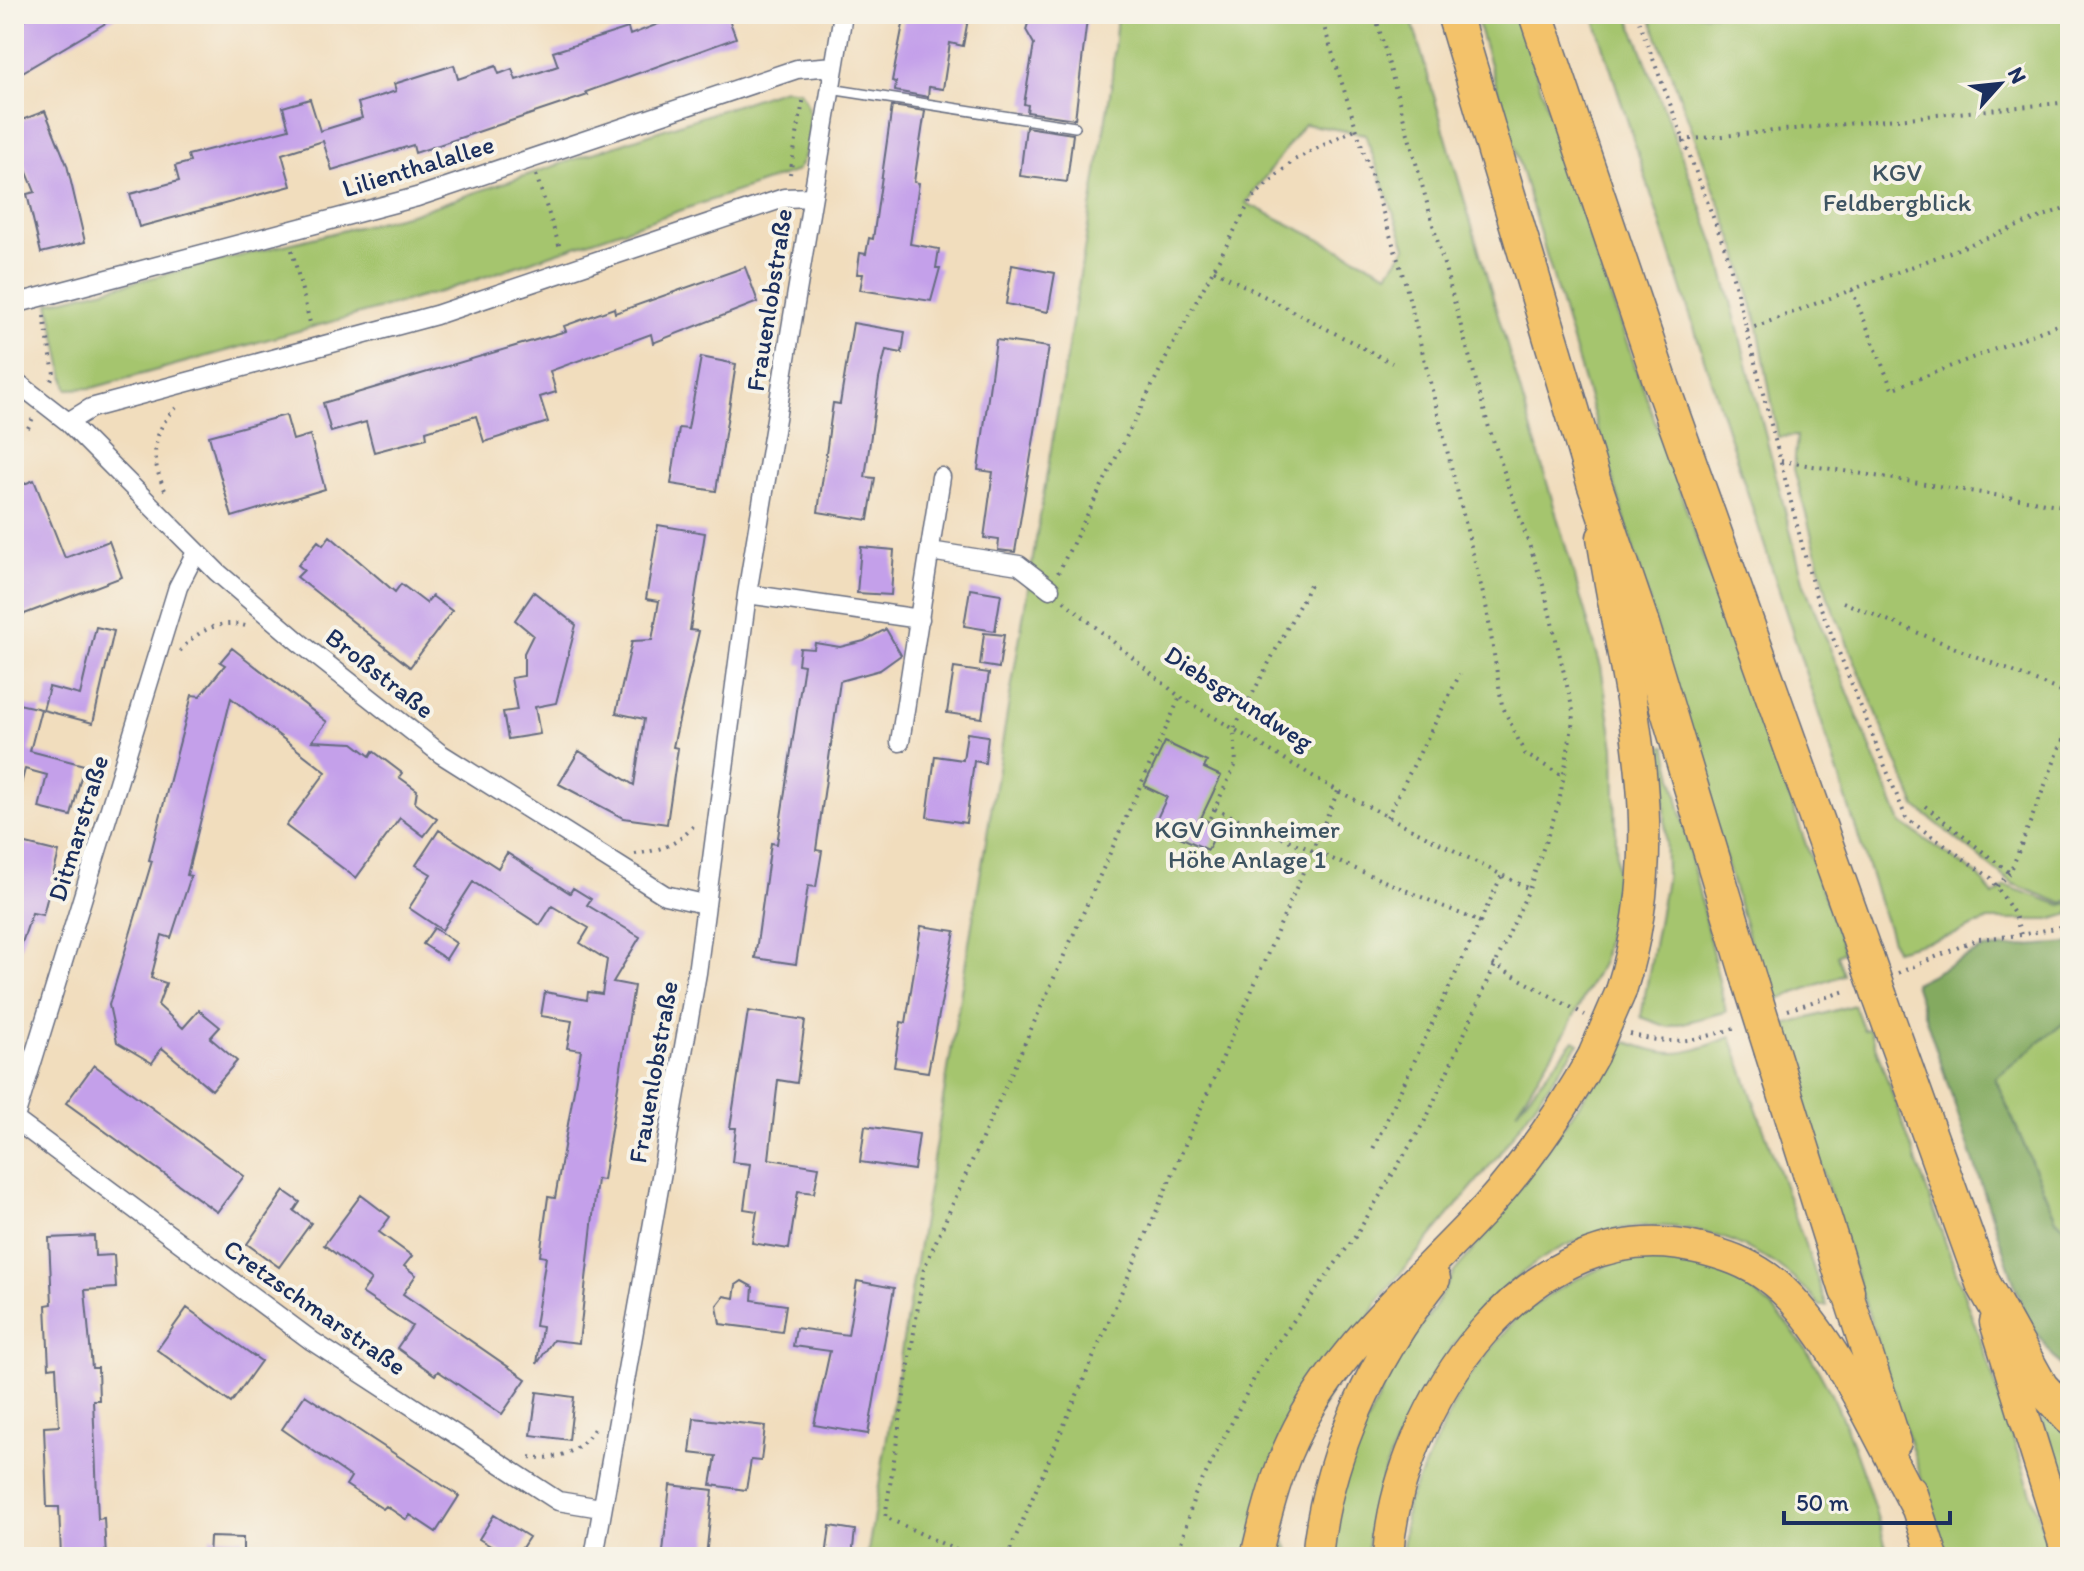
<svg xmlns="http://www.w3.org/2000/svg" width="2084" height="1571" viewBox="0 0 2084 1571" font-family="Itim,sans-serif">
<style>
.green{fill:#a5c56e;stroke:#607a66;stroke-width:2;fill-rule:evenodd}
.forest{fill:#84aa61;stroke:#506c60;stroke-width:2}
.building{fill:#c4a0ea}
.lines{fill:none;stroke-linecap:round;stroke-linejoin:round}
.service-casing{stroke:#666c7f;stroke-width:12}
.minor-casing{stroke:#666c7f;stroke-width:21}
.trunk-casing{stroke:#666c7f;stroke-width:33}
.motorway-casing{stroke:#666c7f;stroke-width:37}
.path{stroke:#666c7f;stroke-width:4;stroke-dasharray:2 6;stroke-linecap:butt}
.service{stroke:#fff;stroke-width:9}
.minor{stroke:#fff;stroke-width:18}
.trunk{stroke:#f3c26a;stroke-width:30}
.motorway{stroke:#f3c26a;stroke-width:34}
.trunk-bridge-casing{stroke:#666c7f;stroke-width:33;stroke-linecap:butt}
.motorway-bridge-casing{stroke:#666c7f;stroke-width:37;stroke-linecap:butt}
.trunk-bridge{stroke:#f3c26a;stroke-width:30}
.motorway-bridge{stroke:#f3c26a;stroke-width:34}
.labels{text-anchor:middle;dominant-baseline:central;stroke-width:8;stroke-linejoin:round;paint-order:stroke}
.street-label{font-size:26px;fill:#1b2f5e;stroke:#f7f3e8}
.park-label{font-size:26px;fill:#3e5462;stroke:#f7f3e8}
</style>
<rect width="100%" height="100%" fill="#f7f3e8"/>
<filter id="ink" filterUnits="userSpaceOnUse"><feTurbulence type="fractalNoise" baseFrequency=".0125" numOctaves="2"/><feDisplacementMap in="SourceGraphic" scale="16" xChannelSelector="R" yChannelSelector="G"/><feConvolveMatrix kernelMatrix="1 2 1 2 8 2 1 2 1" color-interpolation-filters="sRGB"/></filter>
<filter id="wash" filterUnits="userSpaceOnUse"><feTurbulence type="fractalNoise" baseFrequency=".006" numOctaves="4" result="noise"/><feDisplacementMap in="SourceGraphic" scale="32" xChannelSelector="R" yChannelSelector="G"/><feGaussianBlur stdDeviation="1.8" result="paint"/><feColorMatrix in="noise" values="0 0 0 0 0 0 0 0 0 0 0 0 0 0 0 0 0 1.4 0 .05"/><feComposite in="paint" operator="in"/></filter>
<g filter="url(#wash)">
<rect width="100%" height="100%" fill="#f1ddbd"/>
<path class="green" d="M 1117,14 L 1410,14 L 1601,667 L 1614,747 L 1617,882 L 1602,962 L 1566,1031 L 1516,1111 L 1574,1040 L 1579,1043 L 1497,1157 L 1380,1298 L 1243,1557 L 867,1557 L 1111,88 ZM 1304,124 L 1365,134 L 1406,247 L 1388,273 L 1246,203 Z
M 1475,14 L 1517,14 L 1591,242 L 1844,951 L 1837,955 L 1844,975 L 1776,1000 L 1770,980 L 1762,982 Z
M 1593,14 L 1628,14 L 1718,252 L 1804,584 L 1901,823 L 1979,876 L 1993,896 L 2006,886 L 2061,905 L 2070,903 L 2070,914 L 2049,920 L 1988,920 L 1953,935 L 1895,950 Z
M 1649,14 L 2070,14 L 2070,900 L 2062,903 L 2013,884 L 1916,807 L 1828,597 L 1794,469 L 1797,436 L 1778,437 L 1758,326 L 1738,253 Z
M 784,89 L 800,91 C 816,113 811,149 797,171 L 443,291 L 92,388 L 67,389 L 49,303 L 414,213 Z
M 1666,746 L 1726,1012 L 1668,1027 L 1641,1017 L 1666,879 L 1665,806 L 1658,747 Z
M 1854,1005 L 1864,1030 L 1869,1029 L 1985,1353 L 2052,1557 L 1947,1557 L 1781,1043 L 1789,1039 L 1785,1025 Z
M 2070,1018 L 2070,1232 L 2056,1219 L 1995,1078 Z
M 1731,1037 L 1827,1306 L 1820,1306 C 1753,1225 1641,1201 1548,1255 C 1460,1308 1369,1454 1367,1557 L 1329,1557 L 1348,1463 L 1393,1367 L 1433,1310 L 1454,1272 L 1485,1236 L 1592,1086 L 1618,1039 C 1673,1058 1676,1058 1731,1037 Z
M 1623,1258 C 1652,1258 1680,1258 1708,1267 C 1817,1304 1860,1458 1889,1557 L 1402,1557 L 1407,1503 L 1463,1385 L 1517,1317 L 1566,1284 Z
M 2034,1397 L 2070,1439 L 2070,1496 Z
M 1270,1531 L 1285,1542 L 1293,1557 L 1265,1557 Z"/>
<path class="forest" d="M 2070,943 L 2070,1018 L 1995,1078 L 2056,1219 L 2070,1232 L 2070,1380 L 2026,1318 L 1914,983 L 1982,949 Z"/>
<g id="blocks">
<path class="building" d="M 34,14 L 121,14 L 14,77 L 14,26 Z
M 684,14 L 727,14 L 736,38 L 586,92 L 588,95 L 415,153 L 413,145 L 332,170 L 323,141 L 282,154 L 291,186 L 139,227 L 130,194 L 179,181 L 175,166 L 190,162 L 188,155 L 289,129 L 283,107 L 310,99 L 320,131 L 362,118 L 358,103 L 396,91 L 394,84 L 454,65 L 458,79 L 496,66 L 499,74 L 512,69 L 516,80 L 558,66 L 553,52 L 628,28 L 630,35 Z
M 905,14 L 969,14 L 963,46 L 950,43 L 943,89 L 929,87 L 928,97 L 895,91 L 896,82 L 892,81 Z
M 1031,14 L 1087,19 L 1075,119 L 1027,112 L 1028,105 L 1024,104 L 1034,44 L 1026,30 Z
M 892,106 L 925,111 L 914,182 L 919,183 L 910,244 L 939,249 L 936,268 L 940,268 L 931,301 L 860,290 L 863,274 L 857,274 L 860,253 L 866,254 L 869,238 L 873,239 Z
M 45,111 L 67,165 L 85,242 L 41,253 L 27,194 L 35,192 L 14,140 L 14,123 Z
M 1026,127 L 1073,134 L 1067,182 L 1020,176 Z
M 1012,265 L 1055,273 L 1048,312 L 1006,304 Z
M 745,267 L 758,302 L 653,343 L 651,334 L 550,371 L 556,392 L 540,397 L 548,422 L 484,442 L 476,416 L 426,431 L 427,438 L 374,452 L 366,422 L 331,432 L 323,403 L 566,331 L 564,326 L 614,308 L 615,313 Z
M 853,323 L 905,332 L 902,353 L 886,350 L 879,379 L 865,477 L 875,478 L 868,520 L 818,512 L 833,403 L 840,404 Z
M 996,340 L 1049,347 L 1015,552 L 998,550 L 999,540 L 984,538 L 993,472 L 978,470 Z
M 701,357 L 736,364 L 716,491 L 671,484 L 679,428 L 688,429 Z
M 286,415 L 293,440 L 310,435 L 325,489 L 232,517 L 209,436 Z
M 34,480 L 65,558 L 109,541 L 122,577 L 14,618 L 14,488 Z
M 658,525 L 705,533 L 690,630 L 699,631 L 673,747 L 678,748 L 667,824 L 623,818 L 559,784 L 579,751 L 634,785 L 644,719 L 616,713 L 632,641 L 652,640 L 659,601 L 646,599 Z
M 330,536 L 395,592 L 401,584 L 426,603 L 432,596 L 452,611 L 410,667 L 297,577 L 304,570 L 298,565 L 318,541 L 323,545 Z
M 861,547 L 894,550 L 891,595 L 857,593 Z
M 970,589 L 1001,594 L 995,631 L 964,626 Z
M 534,592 L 576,625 L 556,703 L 535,707 L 540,734 L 508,739 L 503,712 L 517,710 L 511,678 L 524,676 L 524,653 L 533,635 L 515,620 Z
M 96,627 L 114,631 L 93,723 L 43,710 L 49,687 L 80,695 Z
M 886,629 L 901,655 L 880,670 L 840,681 L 816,850 L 822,851 L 816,887 L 808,886 L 796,964 L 755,958 L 771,843 L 777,844 L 804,665 L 798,664 L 800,648 L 814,649 L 815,643 L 840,647 L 864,641 Z
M 984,633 L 1004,635 L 999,668 L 980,665 Z
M 232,648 L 327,722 L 312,741 L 353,743 L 370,756 L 373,751 L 402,773 L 399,777 L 417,790 L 415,803 L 437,819 L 424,836 L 400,818 L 356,878 L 286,826 L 326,772 L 231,698 L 187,875 L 191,876 L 171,938 L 162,935 L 151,978 L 166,983 L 158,1005 L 183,1028 L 199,1010 L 220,1027 L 210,1038 L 237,1061 L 212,1090 L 162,1048 L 152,1063 L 117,1042 L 109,1005 L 152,861 L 149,860 L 192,695 L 200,696 L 225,665 L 220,662 Z
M 954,668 L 989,673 L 982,718 L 947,713 Z
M 14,703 L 41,709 L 30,751 L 84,765 L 71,816 L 39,808 L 47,775 L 25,769 L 20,788 L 14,787 Z
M 967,733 L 988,736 L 985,763 L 974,761 L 966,823 L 927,817 L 935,756 L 963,760 Z
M 1165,742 L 1207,762 L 1204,768 L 1221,776 L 1201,818 L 1219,827 L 1208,850 L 1154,825 L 1167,797 L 1144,786 Z
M 439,830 L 498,868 L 507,853 L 570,893 L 573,888 L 591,899 L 587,905 L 640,937 L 613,982 L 634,986 L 603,1180 L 597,1179 L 579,1343 L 553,1340 L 537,1364 L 542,1327 L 535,1326 L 546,1257 L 540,1256 L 548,1197 L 555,1198 L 581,1050 L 567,1048 L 572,1021 L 541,1016 L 545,992 L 587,1000 L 588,992 L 602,994 L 607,960 L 580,943 L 589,928 L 552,906 L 540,925 L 473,882 L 442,930 L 409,908 L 431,874 L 416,865 Z
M 14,841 L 59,852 L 43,915 L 32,913 L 17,958 L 14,958 Z
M 921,926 L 955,931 L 928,1072 L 894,1067 L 901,1022 L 906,1023 Z
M 434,928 L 456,943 L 446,959 L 423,944 Z
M 748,1011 L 805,1020 L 797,1083 L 778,1080 L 769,1159 L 819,1167 L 814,1193 L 798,1191 L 789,1249 L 752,1243 L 757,1211 L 744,1209 L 750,1164 L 732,1162 L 736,1128 L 730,1128 Z
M 94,1065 L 244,1176 L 217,1212 L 66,1103 Z
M 865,1126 L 919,1134 L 914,1170 L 860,1162 Z
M 284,1191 L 300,1202 L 294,1211 L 311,1223 L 279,1267 L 247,1244 Z
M 361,1195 L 390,1217 L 379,1232 L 412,1256 L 404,1266 L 416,1275 L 403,1294 L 526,1379 L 502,1414 L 438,1371 L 435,1375 L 397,1348 L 412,1326 L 362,1293 L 371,1280 L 324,1245 Z
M 94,1236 L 95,1256 L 114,1255 L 116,1288 L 85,1290 L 92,1368 L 98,1368 L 99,1400 L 93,1400 L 98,1519 L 104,1518 L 106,1557 L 61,1557 L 59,1507 L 47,1507 L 44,1427 L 59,1426 L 56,1367 L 49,1368 L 46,1305 L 52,1304 L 49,1238 Z
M 742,1281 L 753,1287 L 752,1300 L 786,1305 L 782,1332 L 720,1324 L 717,1305 L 724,1296 L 734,1298 L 736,1285 Z
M 857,1281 L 894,1288 L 868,1434 L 814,1425 L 830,1351 L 793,1346 L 796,1328 L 848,1335 Z
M 187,1308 L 261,1361 L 231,1403 L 157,1350 Z
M 537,1392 L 574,1397 L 569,1440 L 531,1435 Z
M 305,1395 L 459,1496 L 436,1532 L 410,1515 L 407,1520 L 386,1506 L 383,1509 L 346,1485 L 351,1477 L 282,1429 Z
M 694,1418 L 765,1426 L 761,1461 L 751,1460 L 746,1490 L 711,1485 L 716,1456 L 690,1453 Z
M 670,1485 L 713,1490 L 706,1557 L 663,1552 Z
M 494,1515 L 529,1537 L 516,1557 L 509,1557 L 479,1539 Z
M 830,1526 L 855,1530 L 852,1557 L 826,1557 Z
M 210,1537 L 243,1538 L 243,1557 L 209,1557 Z"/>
</g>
</g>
<g filter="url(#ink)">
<use href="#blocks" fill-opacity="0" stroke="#666c7f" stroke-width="2"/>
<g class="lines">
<g class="service-casing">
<path id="service" d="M 830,89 L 1075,127"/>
</g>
<g class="minor-casing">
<path id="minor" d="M 14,304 L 417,197 L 797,69 L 834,66
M 14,380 L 68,422 L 217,572 L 299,642 L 441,754 L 665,895 L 704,904
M 68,422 L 91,408 L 436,315 L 784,198 L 812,197
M 930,551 L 1019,565 L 1050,589
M 747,594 L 920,619
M 900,742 L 941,477
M 14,1119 L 312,1341 L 558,1501 L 601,1508
M 14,1121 L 178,587 L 196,552
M 594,1557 L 697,973 L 747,594 L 843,14"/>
</g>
<g class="trunk-casing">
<path id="trunk" d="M 1602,537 C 1627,697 1672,830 1621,991
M 1847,1291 L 1896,1442
M 1995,1322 L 2068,1557
M 1911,1491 L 1933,1557
M 1256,1557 C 1264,1522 1273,1486 1287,1452 C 1328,1354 1415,1285 1485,1209 C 1527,1162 1563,1110 1593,1056
M 1317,1557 C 1327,1455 1372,1360 1435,1279
M 1388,1557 C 1396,1409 1531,1205 1701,1249 C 1725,1255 1746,1262 1767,1277 C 1828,1320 1880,1441 1917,1509"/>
</g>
<g class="motorway-casing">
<path id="motorway" d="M 1454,14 L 1594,483 L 1640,618 L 1750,982
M 1536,14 L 1660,380 L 1867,960
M 1880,997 L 1983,1283 L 2041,1387 L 2070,1418
M 1772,1052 L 1847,1291"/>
</g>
<path class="path" d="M 1320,14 L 1405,282 L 1487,610 L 1502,705 L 1525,754 L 1563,776
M 1636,14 L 1727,254 L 1814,591 L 1906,818 L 1991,878 L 2015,915 L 2021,935
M 1682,140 L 2070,102
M 790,174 L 804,96
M 536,175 L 561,251
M 292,250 L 311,327
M 1214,270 L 1392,363
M 1852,290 L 1892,389 L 2070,320
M 44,316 L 54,374 L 49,385
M 1747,330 L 2070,206
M 28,428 L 33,418
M 1781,461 L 2070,507
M 165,490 C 149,458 152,429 179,405
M 1058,573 L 1170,350 L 1252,198 L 1294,160 L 1357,128
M 1064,601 L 1180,697 L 1338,791 L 1529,889
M 1843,602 L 2070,695
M 180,651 C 197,630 222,618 249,627
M 1925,806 L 2010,873
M 1215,809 L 1480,922 L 1372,1151
M 1387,817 L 1460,674
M 1210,818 L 1236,764 L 1234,729 L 1312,581
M 635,854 C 661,850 678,845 695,824
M 1997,886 L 2010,873 L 2070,722
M 1480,922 L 1502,875
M 1493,964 L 1585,1015
M 1898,973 L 1978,939 L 2021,935 L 2070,925
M 1788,1010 L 1848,990
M 1630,1034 C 1672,1047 1698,1040 1738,1027
M 530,1457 C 558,1461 583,1451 596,1425
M 971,1557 L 885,1517 L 924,1268 L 1180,697
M 1007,1557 L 1338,791
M 1177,1557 L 1194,1497 L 1261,1365 L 1355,1237 L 1427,1117 L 1529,889 L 1559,803 L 1574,715 L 1543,585 L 1489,428 L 1375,14"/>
<use href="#service" class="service"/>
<use href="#minor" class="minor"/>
<use href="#trunk" class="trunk"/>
<use href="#motorway" class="motorway"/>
<g class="trunk-bridge-casing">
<path id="trunk-bridge" d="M 1593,1056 L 1621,991"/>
</g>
<g class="motorway-bridge-casing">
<path id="motorway-bridge" d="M 1867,960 L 1880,997
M 1750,982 L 1772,1052"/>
</g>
<use href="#trunk-bridge" class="trunk-bridge"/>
<use href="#motorway-bridge" class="motorway-bridge"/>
</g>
</g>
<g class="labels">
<g class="street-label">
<text transform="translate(418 166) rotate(-17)">Lilienthalallee</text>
<text transform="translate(769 300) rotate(-81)">Frauenlobstraße</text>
<text transform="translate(380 673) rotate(38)">Broßstraße</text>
<text transform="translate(1239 698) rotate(33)">Diebsgrundweg</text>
<text transform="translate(78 828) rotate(-73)">Ditmarstraße</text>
<text transform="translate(653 1072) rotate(-80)">Frauenlobstraße</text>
<text transform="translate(315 1307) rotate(35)">Cretzschmarstraße</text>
</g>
<g class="park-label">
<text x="1897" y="172">KGV<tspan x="1897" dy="30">Feldbergblick</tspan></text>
<text x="1247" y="829">KGV Ginnheimer<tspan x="1247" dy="30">Höhe Anlage 1</tspan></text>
</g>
</g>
<rect width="2084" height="1571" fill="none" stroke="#f7f3e8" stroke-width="48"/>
<g transform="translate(2000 84) rotate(63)" stroke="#f7f3e8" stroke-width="6" paint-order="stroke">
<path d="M0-6L14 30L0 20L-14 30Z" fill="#1b2f5e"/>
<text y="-12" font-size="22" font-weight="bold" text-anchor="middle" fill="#1b2f5e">N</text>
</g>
<path d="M1784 1511v12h166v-12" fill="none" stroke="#1b2f5e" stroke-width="4"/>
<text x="1796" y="1511" font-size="24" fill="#1b2f5e" stroke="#f7f3e8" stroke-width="6" paint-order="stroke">50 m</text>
</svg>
